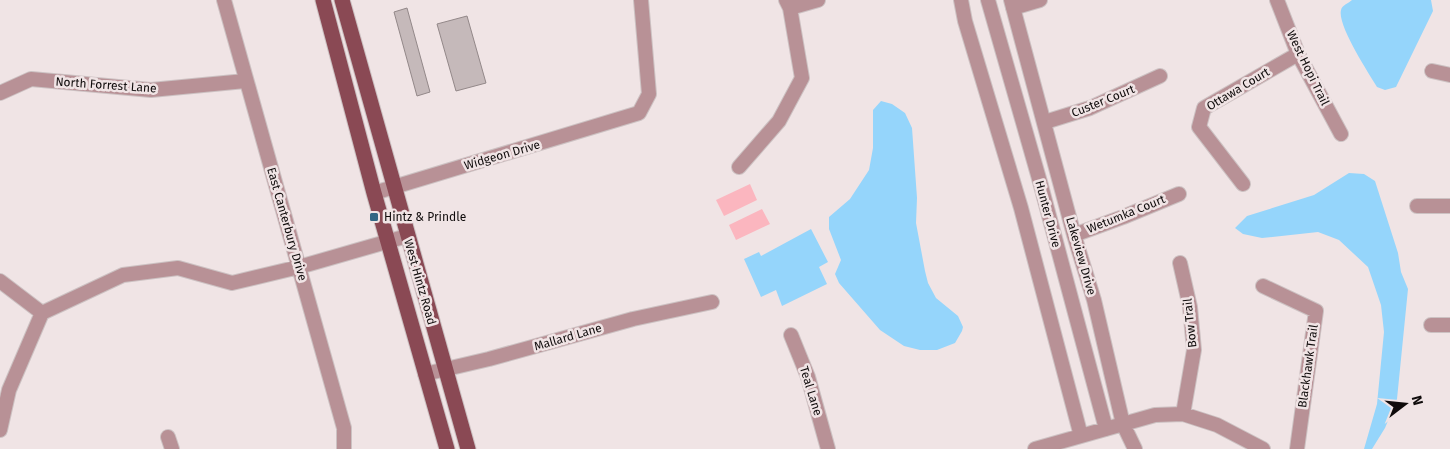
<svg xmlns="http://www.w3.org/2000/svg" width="1450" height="449" viewBox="0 0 1450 449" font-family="'Fira Sans',sans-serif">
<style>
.green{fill:#fbb6bf}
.water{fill:#95d5fb}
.building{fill:#c5b9ba;stroke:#938889}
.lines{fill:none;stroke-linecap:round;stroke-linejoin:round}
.minor-casing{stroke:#ccc1c2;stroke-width:16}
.major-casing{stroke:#ccc1c2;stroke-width:17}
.minor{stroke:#b89196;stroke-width:14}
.major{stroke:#8a4954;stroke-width:15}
.poi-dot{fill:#336784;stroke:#f0e4e5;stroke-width:2}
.labels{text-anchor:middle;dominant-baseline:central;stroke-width:5;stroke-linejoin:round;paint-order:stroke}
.street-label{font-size:12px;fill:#0f0b0b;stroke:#f0e4e5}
.poi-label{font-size:12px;fill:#0f0b0b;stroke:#f0e4e5;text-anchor:start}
</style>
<rect width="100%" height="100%" fill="#f0e4e5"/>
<path class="green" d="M 750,184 L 757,200 L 724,216 L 716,200 Z
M 762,209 L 770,224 L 736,240 L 729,225 Z"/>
<path class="water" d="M 1352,0 L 1431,0 L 1433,11 L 1396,87 L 1385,90 L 1377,87 C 1368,72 1337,25 1341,10 C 1342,5 1349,3 1352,0 Z
M 881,101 L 892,104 L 905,113 L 912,128 L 917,198 L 916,223 L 925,271 L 928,283 L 936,298 L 958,316 L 963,327 L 962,331 L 955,343 L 937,350 L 920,350 L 904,346 L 880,330 L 839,283 L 835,274 L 841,260 L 829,229 L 829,217 L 850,199 L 869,170 L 873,148 L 873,110 Z
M 1349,173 L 1364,174 L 1375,181 L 1398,253 L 1401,272 L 1408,289 L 1397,399 L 1385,428 L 1372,449 L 1364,449 L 1377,404 L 1384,332 L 1381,305 L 1368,267 L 1339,240 L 1318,232 L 1262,238 L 1243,234 L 1235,228 L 1247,216 L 1314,195 Z
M 811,229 L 828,262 L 819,267 L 827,284 L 782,306 L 776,290 L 761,297 L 744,259 L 759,252 L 761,256 Z"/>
<path class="building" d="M 407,8 L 430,92 L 417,96 L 394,12 Z
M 467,16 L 486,83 L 456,91 L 437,24 Z"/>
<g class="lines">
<g class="minor-casing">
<path id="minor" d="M 224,0 L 344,428 L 344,449
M 961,0 L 965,21 L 1021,208 L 1081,436
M 988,0 L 1040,182 L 1106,429
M 1011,0 L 1074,235 L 1094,300 L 1123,424 L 1135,449
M 1277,0 L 1298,54 L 1341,134
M 790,8 L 818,0
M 1013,8 L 1040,0
M 1432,71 L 1450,75
M 0,93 L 31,79 L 151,90 L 245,81
M 1045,122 L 1090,108 L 1160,76
M 739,167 L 779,121 L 802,78 L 790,8 L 786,0
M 1243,184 L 1199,127 L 1204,108 L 1298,54
M 374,193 L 639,113 L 649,94 L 641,0
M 1417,206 L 1450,206
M 1074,235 L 1123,217 L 1179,194
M 1180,263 L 1190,307 L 1194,350 L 1183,414
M 0,281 L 42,313 L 123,275 L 178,268 L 232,283 L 299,267 L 407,236
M 1263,286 L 1316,311 L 1297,449
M 1431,325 L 1450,325
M 791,335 L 808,377 L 828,449
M 425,374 L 489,359 L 633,319 L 712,302
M 0,430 L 9,390 L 42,313
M 168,437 L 172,449
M 1035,449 L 1155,415 L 1183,414 L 1217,425 L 1263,449"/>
</g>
<g class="major-casing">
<path id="major" d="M 323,0 L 374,193 L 447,449
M 342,0 L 468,449"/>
</g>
<use href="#minor" class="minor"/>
<use href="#major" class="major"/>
</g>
<rect class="poi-dot" x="369" y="212" width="10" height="10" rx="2.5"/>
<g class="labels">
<g class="street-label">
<text transform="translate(1308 68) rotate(64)">West Hopi Trail</text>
<text transform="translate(106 85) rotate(4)">North Forrest Lane</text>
<text transform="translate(1238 89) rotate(-31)">Ottawa Court</text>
<text transform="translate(1103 101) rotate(-22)">Custer Court</text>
<text transform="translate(502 155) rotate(-16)">Widgeon Drive</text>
<text transform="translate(1048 214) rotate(75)">Hunter Drive</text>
<text transform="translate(1126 214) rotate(-22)">Wetumka Court</text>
<text transform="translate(287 224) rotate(74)">East Canterbury Drive</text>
<text transform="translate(1081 256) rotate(74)">Lakeview Drive</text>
<text transform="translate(420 282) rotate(74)">West Hintz Road</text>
<text transform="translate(1190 323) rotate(-96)">Bow Trail</text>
<text transform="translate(568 337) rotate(-16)">Mallard Lane</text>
<text transform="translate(1308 366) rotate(-82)">Blackhawk Trail</text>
<text transform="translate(811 391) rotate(73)">Teal Lane</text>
</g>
<g class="poi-label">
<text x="384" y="217">Hintz &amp; Prindle</text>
</g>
</g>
<g transform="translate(1405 404) rotate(74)" stroke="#f0e4e5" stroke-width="4" paint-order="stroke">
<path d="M0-4L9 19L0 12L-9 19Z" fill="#0f0b0b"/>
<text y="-8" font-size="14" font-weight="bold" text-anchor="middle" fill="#0f0b0b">N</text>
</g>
</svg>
